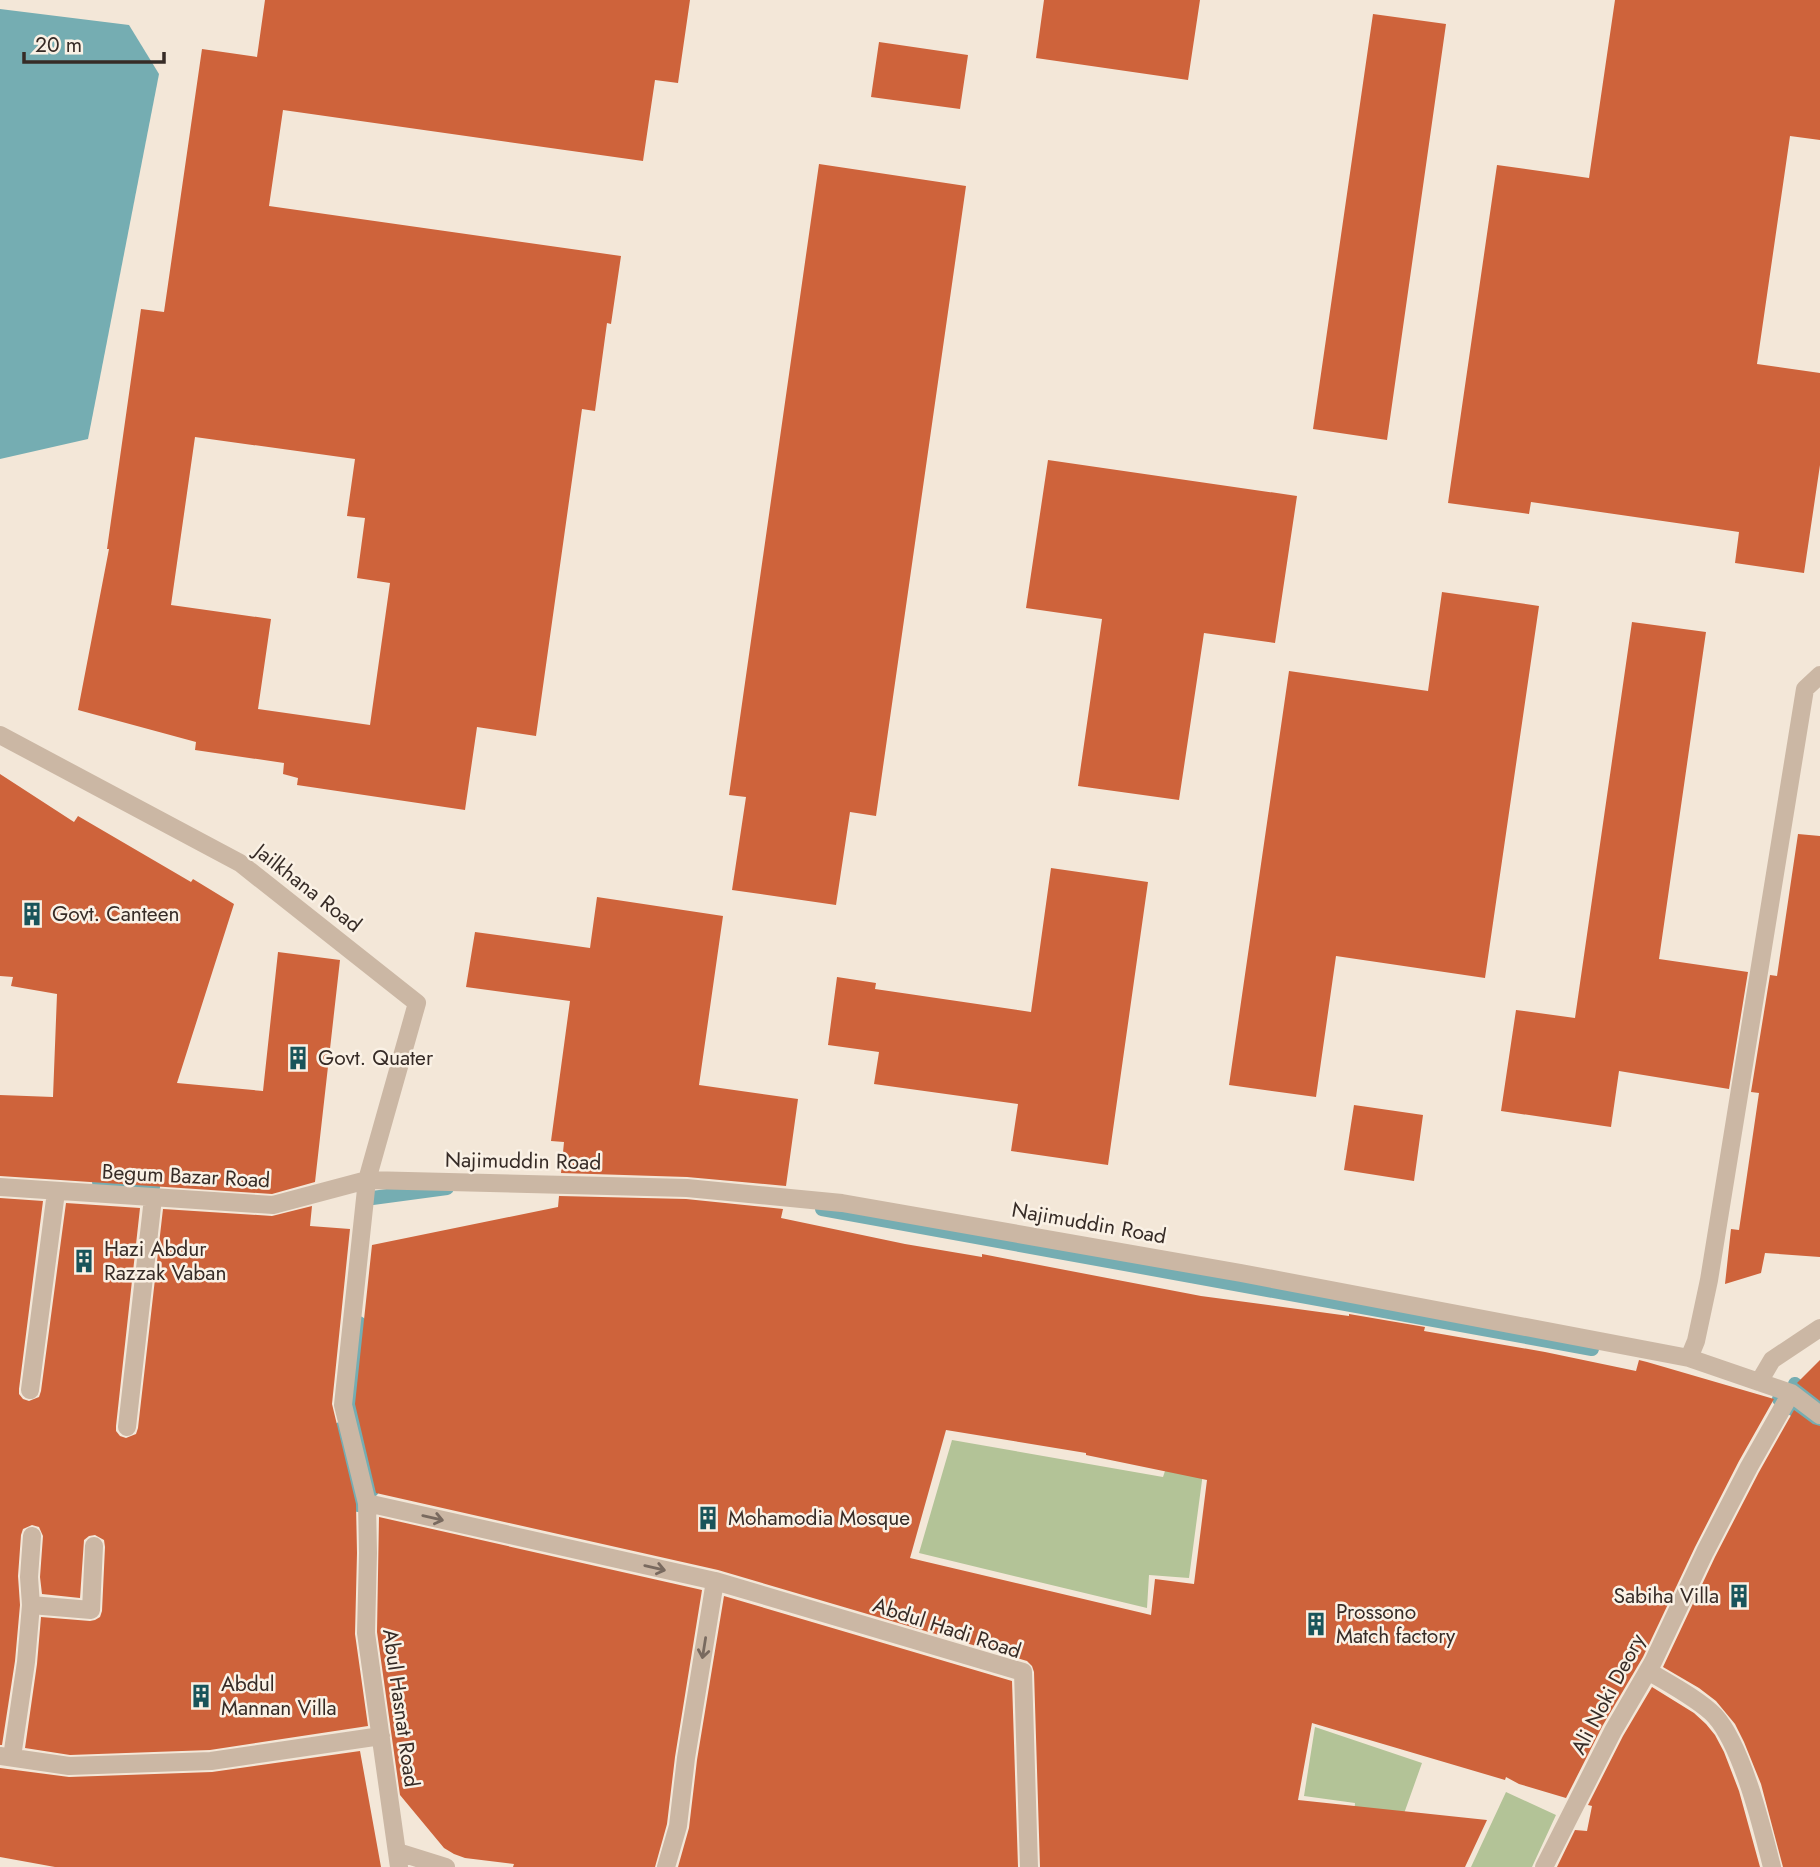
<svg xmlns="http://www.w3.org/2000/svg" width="1820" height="1867" viewBox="0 0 1820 1867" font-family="Jost,sans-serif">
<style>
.green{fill:#b3c397}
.water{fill:#75adb2}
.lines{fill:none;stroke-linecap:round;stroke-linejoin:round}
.stream{stroke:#75adb2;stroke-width:14}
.building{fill:#ce633b;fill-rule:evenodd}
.minor{stroke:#cbb7a4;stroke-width:18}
.oneway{stroke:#796a5f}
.labels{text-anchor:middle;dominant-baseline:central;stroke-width:5;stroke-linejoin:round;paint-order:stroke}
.street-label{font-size:21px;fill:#362b26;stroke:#faf1e5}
.poi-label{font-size:21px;fill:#362b26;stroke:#faf1e5;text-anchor:start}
</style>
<rect width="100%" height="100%" fill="#f3e7d8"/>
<path class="green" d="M 952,1440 L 1163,1477 L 1167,1465 L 1203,1473 L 1189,1578 L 1149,1575 L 1147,1608 L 919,1553 Z
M 1315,1727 L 1422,1763 L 1385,1867 L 1350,1867 L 1355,1803 L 1304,1796 Z
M 1506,1792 L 1556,1815 L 1532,1867 L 1471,1867 Z"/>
<path class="water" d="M 0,9 L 129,25 L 159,74 L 88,439 L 0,459 Z"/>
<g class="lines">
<path class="stream" d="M 99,1182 L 153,1187
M 365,1209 L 365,1199 L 447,1188
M 822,1209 L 1592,1349
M 359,1323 L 355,1405 L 372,1490
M 1795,1384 L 1820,1403
M 1779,1399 L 1820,1428
M 340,1429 L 358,1505"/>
</g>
<path class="building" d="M 265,0 L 690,0 L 678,83 L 655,80 L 643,161 L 283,110 L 269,206 L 621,256 L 611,324 L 607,323 L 595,411 L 582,409 L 536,736 L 477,727 L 465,810 L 297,785 L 298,778 L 283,774 L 284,763 L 195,750 L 196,742 L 78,710 L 109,549 L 107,549 L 141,309 L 164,312 L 202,49 L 257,57 ZM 195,437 L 355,459 L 347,516 L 365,518 L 357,578 L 390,583 L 370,725 L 258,709 L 271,619 L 171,605 Z
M 1044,0 L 1200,0 L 1188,80 L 1036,58 Z
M 1615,0 L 1820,0 L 1820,140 L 1790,136 L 1757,364 L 1820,373 L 1820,465 L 1804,573 L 1735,563 L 1739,532 L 1531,502 L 1529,514 L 1448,503 L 1497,165 L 1589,178 Z
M 1373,14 L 1446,24 L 1387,440 L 1313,429 Z
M 879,42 L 968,55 L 960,109 L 871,97 Z
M 819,164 L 966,186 L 876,816 L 850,812 L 836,905 L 732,890 L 746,797 L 729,795 Z
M 1048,460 L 1297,496 L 1275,643 L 1204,633 L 1179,800 L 1078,786 L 1102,619 L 1026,608 Z
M 1442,592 L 1539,606 L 1485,978 L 1336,956 L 1316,1097 L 1229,1085 L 1289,671 L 1428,691 Z
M 1632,622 L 1706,632 L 1659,959 L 1748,972 L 1729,1089 L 1619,1071 L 1611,1127 L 1501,1111 L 1516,1010 L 1575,1018 Z
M 0,774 L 74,822 L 78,816 L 191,882 L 193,879 L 234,904 L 177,1083 L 263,1091 L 278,952 L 340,960 L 315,1182 L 272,1194 L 0,1176 L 0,1095 L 53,1097 L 57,994 L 11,986 L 13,977 L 0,976 Z
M 1798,834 L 1820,836 L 1820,1257 L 1765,1253 L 1761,1273 L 1725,1284 L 1731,1229 L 1739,1230 L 1759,1093 L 1751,1092 L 1770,975 L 1777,976 Z
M 1051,868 L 1148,882 L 1108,1165 L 1011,1151 L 1018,1104 L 874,1084 L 879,1052 L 828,1045 L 837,977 L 876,983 L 875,989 L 1031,1012 Z
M 597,897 L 723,916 L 699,1085 L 798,1099 L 786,1186 L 687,1177 L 561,1173 L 564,1142 L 551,1141 L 570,1001 L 466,987 L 475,932 L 590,948 Z
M 1354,1105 L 1423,1115 L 1414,1181 L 1344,1170 Z
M 559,1196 L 686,1199 L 783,1209 L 781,1218 L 905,1244 L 982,1257 L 982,1254 L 1201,1296 L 1349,1316 L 1349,1314 L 1425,1327 L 1424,1331 L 1545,1352 L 1636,1371 L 1639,1360 L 1647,1362 L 1774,1399 L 1739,1461 L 1695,1547 L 1643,1657 L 1603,1725 L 1566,1798 L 1519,1784 L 1506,1777 L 1505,1780 L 1312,1723 L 1298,1800 L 1487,1820 L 1465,1867 L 1040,1867 L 1034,1672 L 1032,1666 L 1027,1661 L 718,1570 L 376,1493 L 355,1404 L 372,1245 L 558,1207 ZM 946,1430 L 1086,1453 L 1086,1455 L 1207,1480 L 1194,1584 L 1155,1579 L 1151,1615 L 910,1558 Z
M 0,1198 L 43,1201 L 19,1389 L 19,1394 L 23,1399 L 29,1401 L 39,1397 L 41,1391 L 66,1203 L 140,1208 L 116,1426 L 116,1431 L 120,1436 L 126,1438 L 136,1434 L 138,1428 L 163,1209 L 272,1216 L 312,1206 L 310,1226 L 350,1229 L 332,1404 L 356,1504 L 357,1553 L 355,1634 L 368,1726 L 210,1750 L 70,1755 L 25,1748 L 37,1664 L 41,1617 L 90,1621 L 95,1620 L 100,1617 L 102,1611 L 105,1547 L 104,1540 L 95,1535 L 89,1536 L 84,1540 L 80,1598 L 42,1594 L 40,1577 L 43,1536 L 39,1527 L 32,1525 L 23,1529 L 21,1535 L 18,1576 L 20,1605 L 15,1661 L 2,1745 L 0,1745 Z
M 1820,1360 L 1820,1401 L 1797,1383 Z
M 1794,1410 L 1813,1424 L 1820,1426 L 1820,1867 L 1783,1867 L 1761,1784 L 1744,1742 L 1735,1724 L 1716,1701 L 1699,1688 L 1663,1667 L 1715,1557 L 1759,1472 Z
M 379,1517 L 702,1590 L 675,1757 L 667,1824 L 655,1867 L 513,1867 L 514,1864 L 465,1858 L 454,1854 L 444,1848 L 400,1795 L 377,1632 Z
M 724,1596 L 1012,1681 L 1018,1867 L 678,1867 L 689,1828 L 697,1760 Z
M 1652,1687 L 1694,1713 L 1706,1724 L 1715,1735 L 1724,1752 L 1739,1791 L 1760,1867 L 1557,1867 L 1575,1830 L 1587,1831 L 1592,1806 L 1588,1805 L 1623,1736 Z
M 360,1751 L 381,1867 L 55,1867 L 0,1857 L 0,1768 L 69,1777 L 212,1772 Z"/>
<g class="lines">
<path class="minor" d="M 0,735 L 240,863 L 417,1003 L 367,1180 L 343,1405 L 367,1503 L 368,1553 L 366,1633 L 399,1867
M 0,1187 L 273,1205 L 367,1180 L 687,1188 L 842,1203 L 1241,1273 L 1689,1358 L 1791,1393 L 1820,1415
M 1689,1358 L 1696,1341 L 1709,1280 L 1805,689 L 1820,675
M 1759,1382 L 1772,1360 L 1820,1328
M 30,1390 L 56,1192
M 127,1427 L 153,1198
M 367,1503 L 715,1581 L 1023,1672 L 1029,1867
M 31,1605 L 91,1610 L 94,1546
M 1648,1671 C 1668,1683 1700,1700 1715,1716 C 1742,1746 1762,1827 1772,1867
M 0,1756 L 69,1766 L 211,1761 L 381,1736
M 12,1757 L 26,1662 L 31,1605 L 29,1577 L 32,1536
M 398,1852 L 446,1867
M 666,1867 L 678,1826 L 686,1758 L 715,1581
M 1544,1867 L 1613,1731 L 1653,1662 L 1705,1552 L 1749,1467 L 1791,1393"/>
</g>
<defs><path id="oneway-shaft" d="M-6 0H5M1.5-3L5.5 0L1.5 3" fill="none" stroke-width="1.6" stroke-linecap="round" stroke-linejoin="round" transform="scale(1.75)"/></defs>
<g class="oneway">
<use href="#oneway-shaft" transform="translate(433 1518) rotate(13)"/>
<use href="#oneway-shaft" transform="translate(655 1568) rotate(13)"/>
<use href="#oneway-shaft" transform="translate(704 1648) rotate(99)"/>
</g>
<defs>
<g id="building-bare" transform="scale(1.89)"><path d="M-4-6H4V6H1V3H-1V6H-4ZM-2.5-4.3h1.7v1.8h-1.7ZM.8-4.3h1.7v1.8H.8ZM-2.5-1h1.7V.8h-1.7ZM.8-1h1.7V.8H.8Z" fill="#19545a" stroke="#faf1e5" stroke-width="2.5" paint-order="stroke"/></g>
</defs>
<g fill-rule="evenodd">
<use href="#building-bare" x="32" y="914"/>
<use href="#building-bare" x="298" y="1058"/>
<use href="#building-bare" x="84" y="1261"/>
<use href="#building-bare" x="708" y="1518"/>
<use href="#building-bare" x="1739" y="1596"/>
<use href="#building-bare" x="1316" y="1624"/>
<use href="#building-bare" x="201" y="1696"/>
</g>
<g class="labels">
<g class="street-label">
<text transform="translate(308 888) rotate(38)">Jailkhana Road</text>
<text transform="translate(523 1161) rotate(1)">Najimuddin Road</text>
<text transform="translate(186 1176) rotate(3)">Begum Bazar Road</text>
<text transform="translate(1089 1223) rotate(10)">Najimuddin Road</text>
<text transform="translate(947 1628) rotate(18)">Abdul Hadi Road</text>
<text transform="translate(1608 1694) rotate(-62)">Ali Noki Deory</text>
<text transform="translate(401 1708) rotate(82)">Abul Hasnat Road</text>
</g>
<g class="poi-label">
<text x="52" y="914">Govt. Canteen</text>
<text x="318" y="1058">Govt. Quater</text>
<text x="104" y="1249">Hazi Abdur<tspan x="104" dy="24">Razzak Vaban</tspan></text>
<text x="728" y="1518">Mohamodia Mosque</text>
<text x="1719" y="1596" text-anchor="end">Sabiha Villa</text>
<text x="1336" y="1612">Prossono<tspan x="1336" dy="24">Match factory</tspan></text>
<text x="221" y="1684">Abdul<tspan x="221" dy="24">Mannan Villa</tspan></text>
</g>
</g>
<path d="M24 52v10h140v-10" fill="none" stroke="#362b26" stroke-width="3.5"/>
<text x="35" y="52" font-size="21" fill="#362b26" stroke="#faf1e5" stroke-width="5" paint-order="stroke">20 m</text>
</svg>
